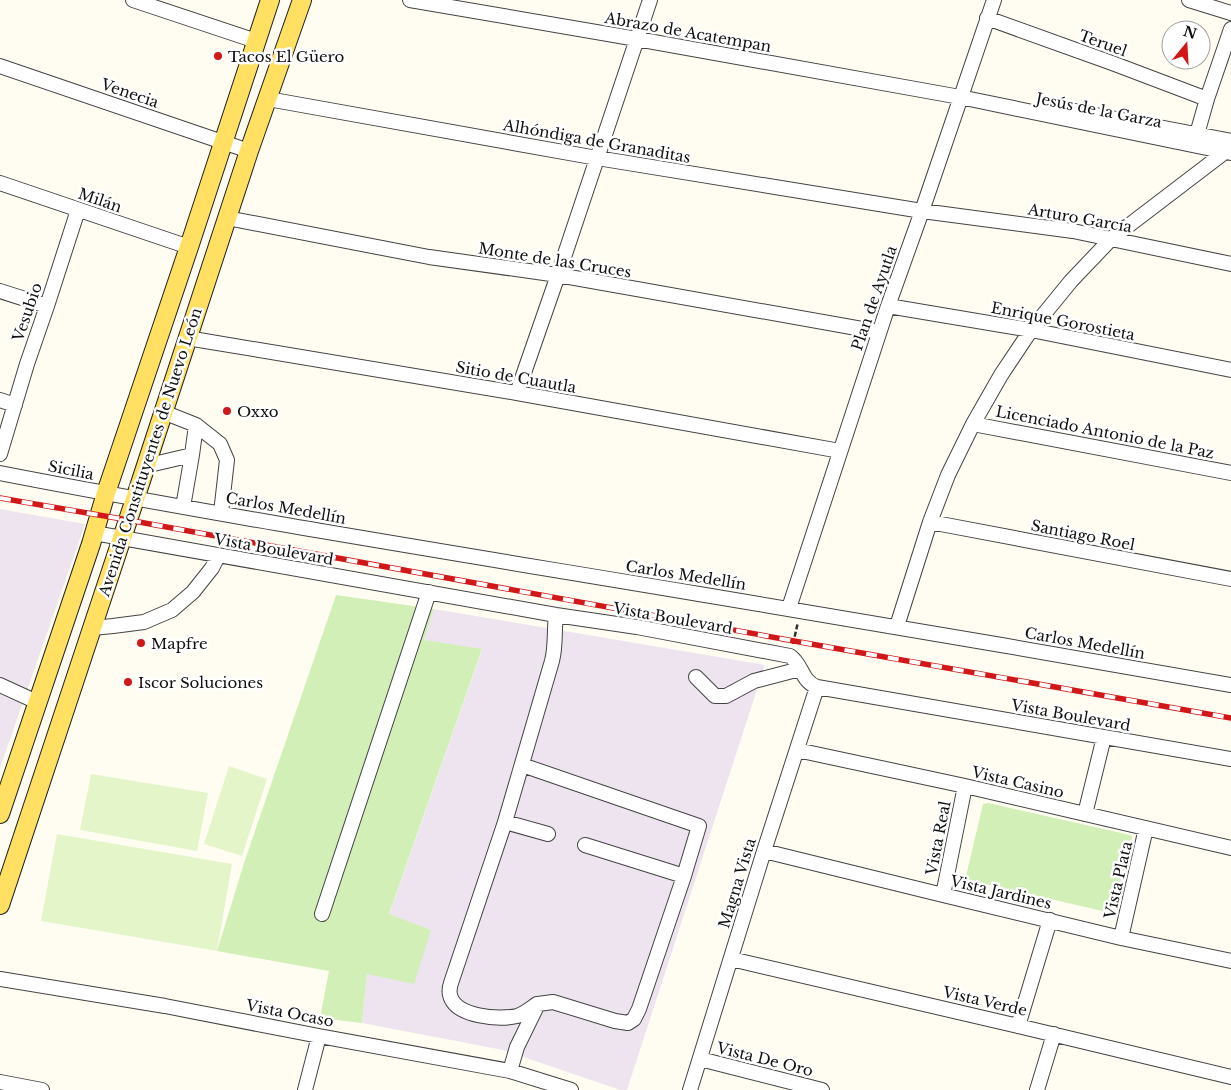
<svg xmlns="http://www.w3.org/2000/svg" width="1231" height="1090" viewBox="0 0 1231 1090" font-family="'Libre Baskerville',serif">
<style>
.industrial{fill:#eee4ef}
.green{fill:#d1efb7}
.pitch{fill:#e4f5ca}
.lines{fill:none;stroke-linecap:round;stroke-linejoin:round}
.minor-casing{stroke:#434343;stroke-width:16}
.major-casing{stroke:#212121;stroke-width:20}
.path{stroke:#323232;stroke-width:2.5;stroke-dasharray:5 2.5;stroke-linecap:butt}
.minor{stroke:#fff;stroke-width:14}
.major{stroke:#ffe062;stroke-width:18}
.rail-casing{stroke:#d11717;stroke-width:5.5}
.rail{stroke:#fff;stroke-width:4;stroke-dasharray:11;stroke-linecap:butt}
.poi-dot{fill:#d11717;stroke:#fff;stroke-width:2}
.labels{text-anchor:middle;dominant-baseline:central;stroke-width:5;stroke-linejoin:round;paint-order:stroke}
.street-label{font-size:15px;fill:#101010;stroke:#fff}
.poi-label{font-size:15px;fill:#101010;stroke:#fff;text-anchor:start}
</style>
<rect width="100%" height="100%" fill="#fffdf2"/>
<path class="industrial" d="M 0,509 L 85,524 L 0,768 Z
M 434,609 L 765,665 L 627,1090 L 620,1090 L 503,1050 L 362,1023 L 367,974 L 431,930 L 389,915 L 482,650 L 424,640 Z"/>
<path class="green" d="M 336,595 L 434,609 L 424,640 L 482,649 L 389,914 L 431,930 L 414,984 L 367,974 L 362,1023 L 320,1018 L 329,971 L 217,951 L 245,860 Z
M 988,803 L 1130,835 L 1132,837 L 1116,912 L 1111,913 L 968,880 L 966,876 L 983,804 Z"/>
<path class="pitch" d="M 229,766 L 267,779 L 242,856 L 204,844 Z
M 91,774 L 208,793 L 197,851 L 80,830 Z
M 57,834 L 232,864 L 217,951 L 41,921 Z"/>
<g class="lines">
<g class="minor-casing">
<path id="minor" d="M 133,0 L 256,41
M 410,0 L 637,39 L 960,97 L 1231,153
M 1189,0 L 1231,13
M 987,18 L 1112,63 L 1207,99
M 0,66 L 249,151
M 268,99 L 597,158 L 922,211 L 1073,231 L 1231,264
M 1043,105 L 1231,141
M 1197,134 L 1207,99 L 1231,29
M 0,183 L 189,247
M 227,218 L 429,257 L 558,275 L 879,332
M 0,291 L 47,306
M 888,306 L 1031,330 L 1231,370
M 187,338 L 517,393 L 840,451
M 517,393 L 558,275 L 650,0
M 0,400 L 15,405
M 163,412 L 196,425 L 192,455 L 183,507
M 973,424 L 1231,473
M 196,425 L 220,444 L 227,460 L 221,513
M 0,454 L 27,364 L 47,306 L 78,210
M 145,466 L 192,455
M 0,473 C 232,518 466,555 699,594 C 876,623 1054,654 1231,685
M 930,522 L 1231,579
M 94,533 L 556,615 L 637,627 L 790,656 C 803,665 801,681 817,687 L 1231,759
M 789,608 L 888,306 L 922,211 L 994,0
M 897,626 L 930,522 L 948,475 L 973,424 L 1001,375 L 1031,330 L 1071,281 L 1111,239 L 1225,152
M 92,628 L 113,626 L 144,622 L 172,610 L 193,592 L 212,568 L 218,556
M 696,677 L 715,696 L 726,696 L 754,681 L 800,669
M 0,685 L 37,702
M 797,750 L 965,786 L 1231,848
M 1085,814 L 1104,737
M 505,822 L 548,834
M 585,845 L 684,876
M 764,851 L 943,895 L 1121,938 L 1231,961
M 943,895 L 965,786
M 322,914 L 429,592
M 1121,938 L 1146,828
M 731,959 L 1018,1026 L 1231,1077
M 0,979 L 165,1006 L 319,1036 L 510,1071 L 571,1090
M 537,1004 C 531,1008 524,1014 517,1016 C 499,1020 455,1017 450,995 C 449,991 450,986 451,983 L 505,822 L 552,661 C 556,646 554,630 556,615
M 1018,1026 L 1050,920
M 700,1059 L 822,1090
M 510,1071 L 517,1047 L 538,1004 L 553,1002 L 615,1021 L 628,1023 L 634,1019 L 639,1009 L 684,876 L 699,826 L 522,765
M 0,1082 L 42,1090
M 305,1090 L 319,1036
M 690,1090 L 764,851 L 817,687
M 1037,1090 L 1054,1034"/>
</g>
<g class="major-casing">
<path id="major" d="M 0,814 L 91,544 L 106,493 L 189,247 L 270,0
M 0,905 L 135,499 L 249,151 L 302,0"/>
</g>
<path class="path" d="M 793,644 L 798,622"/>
<use href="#minor" class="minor"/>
<use href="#major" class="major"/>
<g class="rail-casing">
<path id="rail" d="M 0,498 L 128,520 L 794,641 L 1231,718"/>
</g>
<use href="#rail" class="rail"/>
</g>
<g class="poi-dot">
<circle cx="218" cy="56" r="5"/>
<circle cx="227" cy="411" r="5"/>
<circle cx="141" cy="643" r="5"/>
<circle cx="128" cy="682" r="5"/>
</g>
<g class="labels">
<g class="street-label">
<text transform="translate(688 32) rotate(10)">Abrazo de Acatempan</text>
<text transform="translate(1103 43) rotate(20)">Teruel</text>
<text transform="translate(130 93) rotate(19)">Venecia</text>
<text transform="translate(1099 110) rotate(11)">Jesús de la Garza</text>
<text transform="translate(597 141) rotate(10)">Alhóndiga de Granaditas</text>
<text transform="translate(100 200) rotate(19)">Milán</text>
<text transform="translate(1080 218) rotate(10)">Arturo García</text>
<text transform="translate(555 260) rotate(9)">Monte de las Cruces</text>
<text transform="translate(874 298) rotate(-71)">Plan de Ayutla</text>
<text transform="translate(27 312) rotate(-71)">Vesubio</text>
<text transform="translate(1063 321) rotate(11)">Enrique Gorostieta</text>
<text transform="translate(516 377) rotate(10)">Sitio de Cuautla</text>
<text transform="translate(1105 432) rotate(11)">Licenciado Antonio de la Paz</text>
<text transform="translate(150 452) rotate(-72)">Avenida Constituyentes de Nuevo León</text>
<text transform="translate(71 470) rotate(11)">Sicilia</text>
<text transform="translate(286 508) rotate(10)">Carlos Medellín</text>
<text transform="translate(1083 535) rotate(11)">Santiago Roel</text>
<text transform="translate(274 549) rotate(10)">Vista Boulevard</text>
<text transform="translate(686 575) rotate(9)">Carlos Medellín</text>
<text transform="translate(673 618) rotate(10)">Vista Boulevard</text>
<text transform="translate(1085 643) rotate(10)">Carlos Medellín</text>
<text transform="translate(1071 715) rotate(10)">Vista Boulevard</text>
<text transform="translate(1018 782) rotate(13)">Vista Casino</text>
<text transform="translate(938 838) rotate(-79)">Vista Real</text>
<text transform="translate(1118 880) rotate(-77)">Vista Plata</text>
<text transform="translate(737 883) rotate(-73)">Magna Vista</text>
<text transform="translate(1001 892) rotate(13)">Vista Jardines</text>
<text transform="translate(985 1001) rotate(13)">Vista Verde</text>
<text transform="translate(290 1013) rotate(11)">Vista Ocaso</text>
<text transform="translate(765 1059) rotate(14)">Vista De Oro</text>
</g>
<g class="poi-label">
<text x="228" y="56">Tacos El Güero</text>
<text x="237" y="411">Oxxo</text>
<text x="151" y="643">Mapfre</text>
<text x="138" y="682">Iscor Soluciones</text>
</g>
</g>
<g transform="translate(1186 45) rotate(18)"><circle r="24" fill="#ffffff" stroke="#9f9f9f"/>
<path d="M0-4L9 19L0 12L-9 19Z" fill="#d11717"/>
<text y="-8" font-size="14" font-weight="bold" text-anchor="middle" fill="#101010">N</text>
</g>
</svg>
